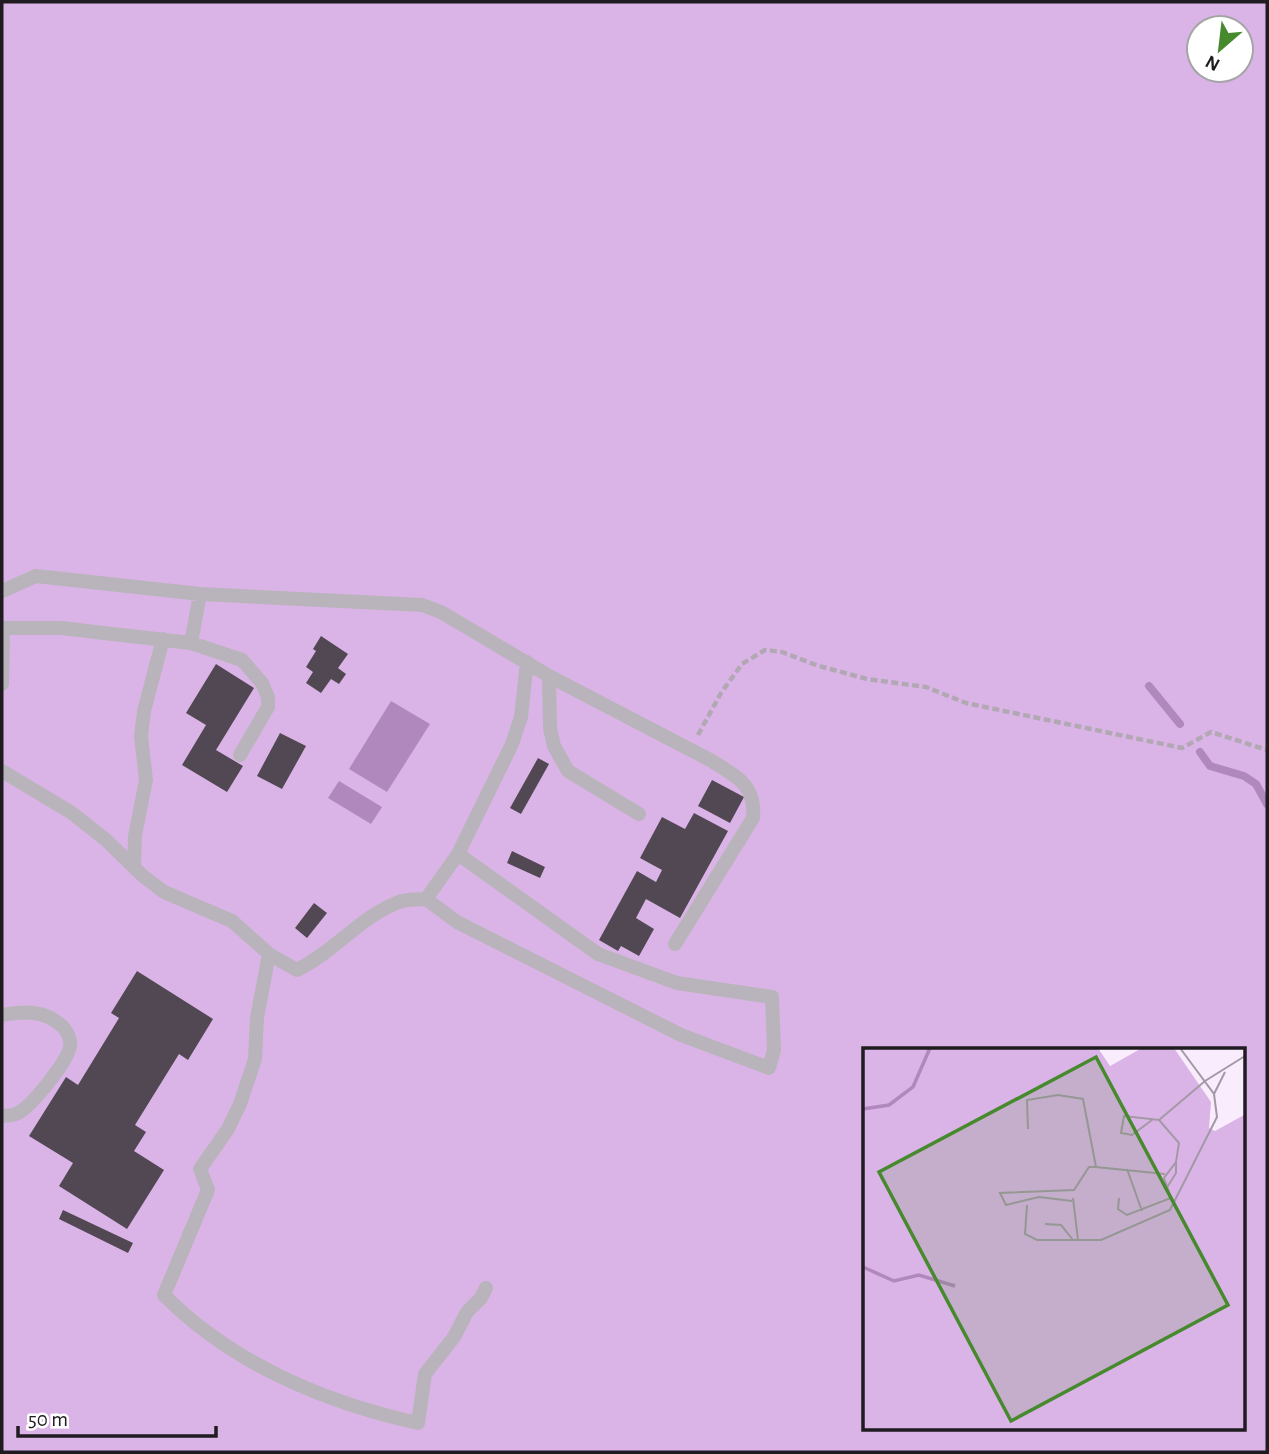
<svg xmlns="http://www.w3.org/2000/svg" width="1269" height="1454" viewBox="0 0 1269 1454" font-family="'Alegreya Sans',sans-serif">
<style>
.green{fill:#dbb4e7;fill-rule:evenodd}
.water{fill:#b188bd}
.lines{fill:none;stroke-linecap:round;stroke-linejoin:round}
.stream{stroke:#b188bd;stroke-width:8}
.building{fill:#514854}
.path{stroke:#b1a8b4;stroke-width:4.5;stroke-dasharray:7 3.5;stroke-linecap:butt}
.service{stroke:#b9b4bb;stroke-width:14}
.inset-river{fill:none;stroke:#b188bd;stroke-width:3.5}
.inset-road{fill:none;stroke:#a299a5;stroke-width:2}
.view{fill:#478a2e;fill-opacity:0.15;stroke:#478a2e;stroke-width:3.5}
.inset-edge{fill:none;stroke:#1f1b20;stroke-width:3.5}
</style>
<rect width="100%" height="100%" fill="#f9edfd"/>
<path class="green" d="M 2,2 L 1267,2 L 1267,1452 L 2,1452 ZM 1199,28 L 1241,28 L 1241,70 L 1199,70 ZM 865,1050 L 1243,1050 L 1243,1428 L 865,1428 Z"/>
<path class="water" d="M 391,701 L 430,724 L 387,792 L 349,769 Z
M 339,781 L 382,807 L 371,824 L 328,798 Z"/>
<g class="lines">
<path class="stream" d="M 1149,686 L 1180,724
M 1200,752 L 1210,766 L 1244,776 L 1256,784 L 1267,804"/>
</g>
<path class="building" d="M 321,636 L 348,654 L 338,668 L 346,674 L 339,684 L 331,679 L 321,693 L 306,683 L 313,672 L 306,667 L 316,651 L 313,649 Z
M 216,664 L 254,688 L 216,750 L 243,766 L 227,792 L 182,765 L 206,725 L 186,713 Z
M 280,733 L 306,746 L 282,789 L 257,776 Z
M 538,758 L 549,764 L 521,814 L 510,808 Z
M 712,780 L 744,797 L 730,823 L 698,806 Z
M 694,813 L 728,831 L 680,918 L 646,899 L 636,918 L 654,929 L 639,956 L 621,946 L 618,951 L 599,940 L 637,871 L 656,882 L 662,870 L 640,858 L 662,817 L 685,829 Z
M 512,851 L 545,867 L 540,878 L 507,863 Z
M 314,903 L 327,913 L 307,938 L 295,928 Z
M 137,971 L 213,1019 L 188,1060 L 179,1054 L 135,1125 L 146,1132 L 134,1151 L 164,1170 L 127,1229 L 59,1186 L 73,1163 L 29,1136 L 66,1077 L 78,1085 L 119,1018 L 111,1013 Z
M 63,1210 L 133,1243 L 128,1253 L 59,1219 Z"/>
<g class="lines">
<path class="path" d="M 698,735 L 721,693 L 742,664 L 765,650 L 782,652 L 819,666 L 867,679 L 926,687 L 966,703 L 1182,748 L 1211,732 L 1267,750"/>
<path class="service" d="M 2,591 L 36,576 L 200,594 L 422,605 L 441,612 L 549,676 L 712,761 C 737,777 756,785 753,818 L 675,944
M 191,643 L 200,594
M 549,676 L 550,728 L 554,746 L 568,771 L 639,814
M 2,684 L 3,628 L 61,628 L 191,643 L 242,660 L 262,683 L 268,697 L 268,707 L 240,755
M 2,771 L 72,813 L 106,840 L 143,876 L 164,892 L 232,921 L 269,954 L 257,1018 L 255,1059 L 240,1104 L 228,1129 L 200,1169 L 208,1190 L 164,1295 C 231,1363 326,1403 418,1423 L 425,1374 L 454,1337 L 467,1312 L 481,1298 L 486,1288
M 134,867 L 135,836 L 146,780 L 141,736 L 144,711 L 163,639
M 426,899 L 458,854 L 512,744 L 521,717 L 527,662
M 269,954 L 297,970 C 334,952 360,917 399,902 C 407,899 418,900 426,899 L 457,922 L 681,1035 L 769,1068 L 774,1050 L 772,997 L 677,983 L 598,954 L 458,854
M 2,1015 C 25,1011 44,1010 62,1026 C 67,1031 71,1039 70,1046 C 68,1061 32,1106 18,1113 C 13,1116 7,1115 2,1116"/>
</g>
<g transform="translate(863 1048)">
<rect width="382" height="382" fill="#f9edfd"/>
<path d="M 0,0 L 235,0 L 247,18 L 279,0 L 311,0 L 348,54 L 346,80 L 352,83 L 381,67 L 381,381 L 0,381 Z" fill="#dbb4e7"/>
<path class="inset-river" d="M 0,61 L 26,57 L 50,39 L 67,0M 0,219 L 31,233 L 56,227 L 92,238"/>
<path class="inset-road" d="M 351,46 L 362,24M 289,72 L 269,87 L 258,85 L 261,68 L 296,72 L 342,33 L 382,8M 165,81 L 164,52 L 195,47 L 220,51 L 233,119 L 302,126M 264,121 L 279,163M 303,141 L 313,125 L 313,114M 210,150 L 215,192M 256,150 L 255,161 L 264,167 L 308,150 L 301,130 L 313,114 L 316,95 L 296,72M 209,153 L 176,149 L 143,157 L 137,145 L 211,142 L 226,119 L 233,119M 164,157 L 162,186 L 174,192 L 238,192 L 307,162 L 354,69 L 351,46 L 317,0M 182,176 L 198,177 L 210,192"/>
<path class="view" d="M 233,9 L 365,257 L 148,373 L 16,124 Z"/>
<rect width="382" height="382" class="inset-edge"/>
</g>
<rect width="1269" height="1454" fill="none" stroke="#1f1b20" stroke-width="7"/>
<g transform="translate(1220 49) rotate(208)"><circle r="33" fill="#ffffff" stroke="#a5a4a6" stroke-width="2"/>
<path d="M0-5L12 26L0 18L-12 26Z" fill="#478a2e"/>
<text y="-10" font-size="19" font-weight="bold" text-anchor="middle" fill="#1f1b20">N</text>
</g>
<path d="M18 1426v10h198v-10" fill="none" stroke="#1f1b20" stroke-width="3.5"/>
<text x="28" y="1426" font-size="21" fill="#1f1b20" stroke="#ffffff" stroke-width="5" paint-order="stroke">50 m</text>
</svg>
